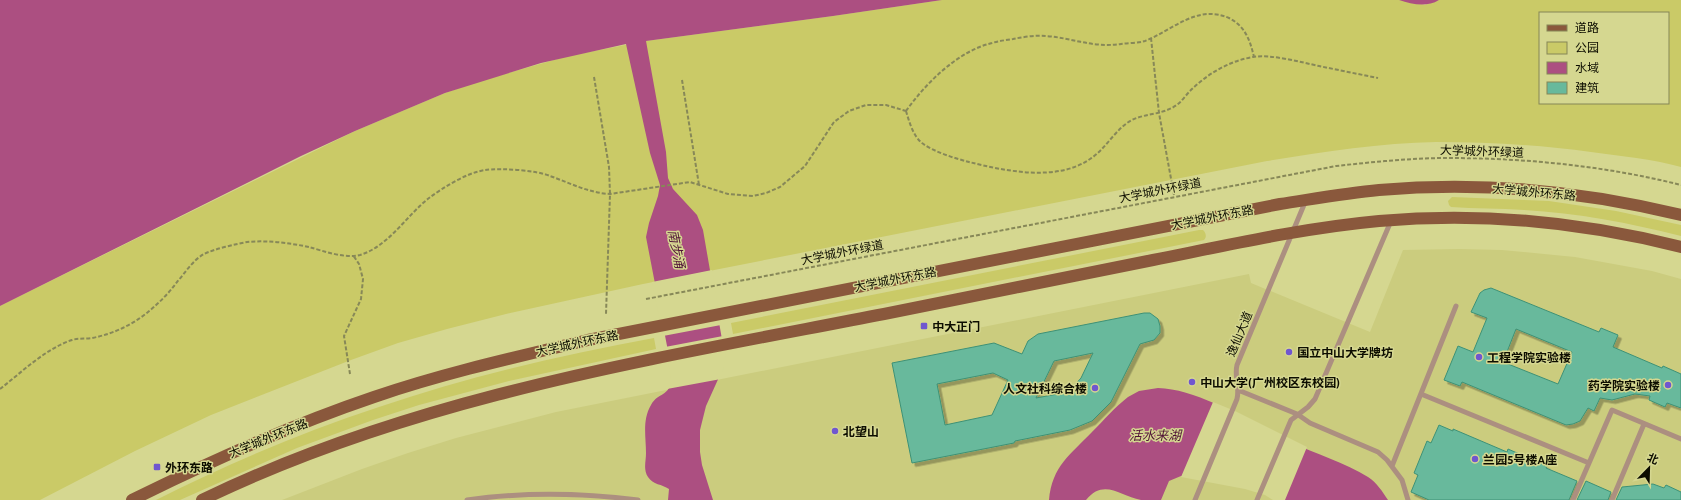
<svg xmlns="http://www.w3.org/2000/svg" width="1681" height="500" viewBox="0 0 1681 500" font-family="Cabin,'Noto Sans SC',sans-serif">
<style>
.built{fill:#cbcc7e}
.green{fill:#caca67;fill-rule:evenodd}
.water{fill:#ac4f81}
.pier{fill:#d5d790}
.building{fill:#67b99c;stroke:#3e9176;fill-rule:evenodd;filter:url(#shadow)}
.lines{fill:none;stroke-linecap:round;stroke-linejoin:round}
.path{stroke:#878858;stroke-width:2;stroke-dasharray:4 2;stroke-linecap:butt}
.lane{stroke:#ac8f80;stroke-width:5}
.primary{stroke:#8a583c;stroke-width:12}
.poi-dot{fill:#7056cf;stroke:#d5d790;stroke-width:1.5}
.labels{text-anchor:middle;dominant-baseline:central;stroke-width:3;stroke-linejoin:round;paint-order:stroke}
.street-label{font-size:12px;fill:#0d0d00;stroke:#d5d790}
.poi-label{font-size:12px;font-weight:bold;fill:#0d0d00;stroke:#d5d790;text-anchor:start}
.water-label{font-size:13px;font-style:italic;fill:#4f1236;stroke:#d5d790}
</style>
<defs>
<filter id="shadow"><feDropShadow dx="3.5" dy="3.5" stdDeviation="0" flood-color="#0004"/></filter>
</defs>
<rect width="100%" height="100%" fill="#d5d790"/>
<path class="built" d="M 1459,249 L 1502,250 L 1575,257 L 1652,271 L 1681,279 L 1681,500 L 282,500 L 362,469 L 408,453 L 456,438 L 556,412 L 1249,274 L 1251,283 L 1370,332 L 1403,250 Z"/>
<path class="green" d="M 942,0 L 1399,0 L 1425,5 L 1439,0 L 1681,0 L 1681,167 C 1652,159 1621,156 1591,152 C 1540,145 1488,142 1436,142 C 1380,143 1323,152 1267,161 L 643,284 L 506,314 L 447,329 L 398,343 L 351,360 L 211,415 L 135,451 L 40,500 L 0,500 L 0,306 L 12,300 L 355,131 L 445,93 L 480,81 L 568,56 L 646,41 L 833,16 ZM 1540,13 L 1668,13 L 1668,103 L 1540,103 Z
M 1452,197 L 1549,201 L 1616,211 L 1681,225 L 1681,236 C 1630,223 1577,213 1524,210 C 1500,208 1475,209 1451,207 L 1449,205 L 1448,201 Z
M 1199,230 L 1203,230 C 1206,233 1207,237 1204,240 L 733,334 L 731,323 Z
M 654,338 L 656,349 L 509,381 L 419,405 L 373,420 L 297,448 L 180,500 L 156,500 C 228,464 302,432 379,407 C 468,377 561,355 654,338 Z"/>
<path class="water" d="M 0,0 L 942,0 L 833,16 L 646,41 L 666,152 L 668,178 L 673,189 L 697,215 L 703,230 L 724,351 L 720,375 L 706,406 L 700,430 L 700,452 L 702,465 L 713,500 L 668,500 L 669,489 C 662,484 653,485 648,477 C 643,469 646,462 646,453 C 646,437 642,420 651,405 C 659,391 668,399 673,377 L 646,237 L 649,223 L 658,196 L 660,185 L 650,153 L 626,44 L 541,63 L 445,93 L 355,131 L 301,156 L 0,306 Z
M 1399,0 L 1439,0 C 1426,8 1412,4 1399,0 Z
M 1158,388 C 1200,389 1251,423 1290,442 C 1314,453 1346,463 1368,477 C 1377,483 1382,491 1388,500 L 1277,500 L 1266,494 L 1228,483 L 1181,476 L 1169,481 L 1161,500 C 1154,500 1147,500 1141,500 C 1120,496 1104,478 1086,500 L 1049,500 C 1052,466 1071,454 1092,432 C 1104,420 1115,407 1128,397 L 1139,391 Z"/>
<path class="pier" d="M 712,270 L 721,325 L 663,336 L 652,282 Z
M 723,336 L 726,351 L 725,360 L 721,379 L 667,389 L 670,383 L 671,378 L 665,347 Z
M 1213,402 L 1235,411 L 1307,447 L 1285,500 L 1273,500 L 1265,495 L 1245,489 L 1181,477 Z"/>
<path class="building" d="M 1491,288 L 1599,332 L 1601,328 L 1618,335 L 1613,347 L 1662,368 L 1663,366 L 1681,374 L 1681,408 L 1667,403 L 1665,407 L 1649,400 L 1650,396 L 1635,394 L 1612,400 L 1600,398 L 1594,411 L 1588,408 L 1580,421 L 1573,424 L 1566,425 L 1462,382 L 1460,386 L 1444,380 L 1458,346 L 1473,352 L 1487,318 L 1471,312 L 1480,293 L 1484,290 ZM 1516,329 L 1572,352 L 1558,384 L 1503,362 Z
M 1144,313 L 1150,313 L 1158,319 L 1160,326 L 1160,333 L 1154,340 L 1140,344 L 1111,402 L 1092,421 L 1070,430 L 1015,441 L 1014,443 L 912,463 L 892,363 L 994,343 L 1022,354 L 1028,341 L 1038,334 ZM 1093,353 L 1081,378 L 1073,387 L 1063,393 L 1036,398 L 1054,361 ZM 993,373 L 1008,380 L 992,415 L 945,425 L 937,384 Z
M 1439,425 L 1453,431 L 1453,429 L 1507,452 L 1508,449 L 1547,466 L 1546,468 L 1577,481 L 1569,500 L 1429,500 L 1411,492 L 1418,475 L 1414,473 L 1427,441 L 1431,443 Z
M 1586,481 L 1611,492 L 1608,500 L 1577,500 Z
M 1653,484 L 1664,488 L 1666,485 L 1681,492 L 1681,500 L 1616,500 L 1622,487 Z"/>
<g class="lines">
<path class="path" d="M 1151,38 L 1159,113 L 1174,195
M 594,77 L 609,167 L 610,194 L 606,314
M 682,80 L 699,185
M 906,111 C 909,121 913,136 922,143 C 934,152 954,158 969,162 C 1005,171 1057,182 1090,159 C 1106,149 1115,129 1132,120 C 1146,113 1164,115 1178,104 C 1182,101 1186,95 1190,91 C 1207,74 1229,61 1253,57 C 1271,54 1300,62 1319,66 C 1338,70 1358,74 1378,78
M 906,111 C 926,83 958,51 992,43 C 999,41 1006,40 1013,39 C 1023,37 1036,35 1046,36 C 1073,38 1092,48 1121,44 C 1128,43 1138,43 1145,41 C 1173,30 1197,4 1229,18 C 1245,26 1250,40 1254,57
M 646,299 L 1336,166 C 1373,162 1411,158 1448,158 C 1526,158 1606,166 1681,185
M 350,374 L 344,336 L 361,299 L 363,279 L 359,264 L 353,255
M 0,389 C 22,372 45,349 72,340 C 78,338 85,339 92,338 C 113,334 132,325 148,312 C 159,303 169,293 177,282 C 185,273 193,260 204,254 C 214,249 236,244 247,242 C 268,240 289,243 309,247 C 323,251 346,259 360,255 C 389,246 406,216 429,198 C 444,187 466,173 485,170 C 501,168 536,170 550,176 C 570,183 589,193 610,194 L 690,182 L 728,194 L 753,196 L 766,193 L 780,187 L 805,166 L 834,122 L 849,111 L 866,105 L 886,105 L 906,111"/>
<path class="lane" d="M 1238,390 L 1297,414 L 1310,423 L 1378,452 L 1387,460 L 1402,480 L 1408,500
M 1421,394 L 1589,463
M 1392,466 L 1456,306
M 467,500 C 523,492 582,493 638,500
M 1195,500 L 1237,399 C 1240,387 1234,377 1237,365 L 1306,200
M 1257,500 L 1291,420 L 1308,407 L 1315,399 L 1391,221
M 1573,500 L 1612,410 L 1681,439
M 1612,500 L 1644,424"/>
<path class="primary" d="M 132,500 C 211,461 291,425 374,397 C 444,373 516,357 588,340 L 1280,204 C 1313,199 1346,193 1379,190 C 1480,181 1583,191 1681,215
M 202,500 C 416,396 653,359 884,314 C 974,296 1063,278 1153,260 C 1228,245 1303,228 1379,221 C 1480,212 1583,222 1681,247"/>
</g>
<g class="poi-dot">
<rect x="920" y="322" width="8" height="8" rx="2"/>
<circle cx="1289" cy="352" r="4"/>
<circle cx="1479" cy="357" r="4"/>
<circle cx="1192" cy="382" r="4"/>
<circle cx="1668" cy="385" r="4"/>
<circle cx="1095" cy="388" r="4"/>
<circle cx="835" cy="431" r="4"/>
<circle cx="1475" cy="459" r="4"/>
<rect x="153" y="463" width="8" height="8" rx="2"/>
</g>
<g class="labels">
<g class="street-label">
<text transform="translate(1482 151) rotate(2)">大学城外环绿道</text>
<text transform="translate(1160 190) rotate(-11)">大学城外环绿道</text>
<text transform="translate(1534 192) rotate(5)">大学城外环东路</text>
<text transform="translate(1212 217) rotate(-11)">大学城外环东路</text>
<text transform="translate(842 252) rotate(-11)">大学城外环绿道</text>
<text transform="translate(895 279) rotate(-11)">大学城外环东路</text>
<text transform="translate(1239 334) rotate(-67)">逸仙大道</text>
<text transform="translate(577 343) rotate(-12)">大学城外环东路</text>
<text transform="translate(268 438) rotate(-22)">大学城外环东路</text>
</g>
<g class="poi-label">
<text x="932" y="326">中大正门</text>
<text x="1297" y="352">国立中山大学牌坊</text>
<text x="1487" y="357">工程学院实验楼</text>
<text x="1200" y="382">中山大学(广州校区东校园)</text>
<text x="1660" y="385" text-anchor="end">药学院实验楼</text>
<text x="1087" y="388" text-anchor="end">人文社科综合楼</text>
<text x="843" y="431">北望山</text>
<text x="1483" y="459">兰园5号楼A座</text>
<text x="165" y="467">外环东路</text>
</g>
<g class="water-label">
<text transform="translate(677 249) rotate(79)">南步涌</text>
<text x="1155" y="435">活水来湖</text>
</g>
</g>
<rect x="1539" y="12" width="130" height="92" fill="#d5d790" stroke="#858656"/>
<rect x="1547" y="25" width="20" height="6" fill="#8a583c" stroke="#858656"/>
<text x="1575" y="32" font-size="12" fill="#0d0d00">道路</text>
<rect x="1547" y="42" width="20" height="12" fill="#caca67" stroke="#858656"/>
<text x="1575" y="52" font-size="12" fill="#0d0d00">公园</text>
<rect x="1547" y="62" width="20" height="12" fill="#ac4f81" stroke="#858656"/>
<text x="1575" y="72" font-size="12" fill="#0d0d00">水域</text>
<rect x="1547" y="82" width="20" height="12" fill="#67b99c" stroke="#858656"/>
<text x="1575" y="92" font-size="12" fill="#0d0d00">建筑</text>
<g transform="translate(1649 468) rotate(23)" stroke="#d5d790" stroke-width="3" paint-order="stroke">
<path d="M0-3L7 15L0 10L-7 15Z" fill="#0d0d00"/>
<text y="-6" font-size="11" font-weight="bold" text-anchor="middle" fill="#0d0d00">北</text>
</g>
</svg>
